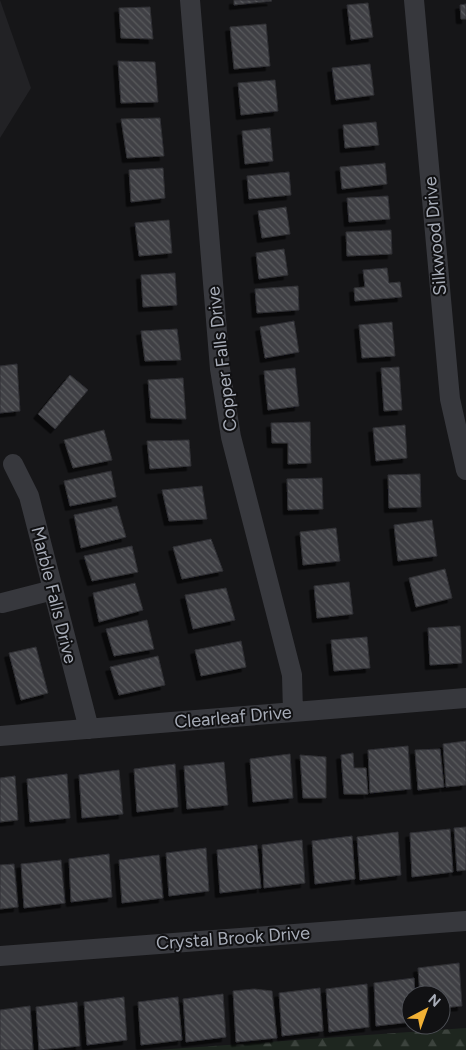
<svg xmlns="http://www.w3.org/2000/svg" width="466" height="1050" viewBox="0 0 466 1050" font-family="Figtree,sans-serif">
<style>
.built{fill:#222225}
.forest{fill:url(#forest-firs)}
.building{fill:url(#building-back-hatch);stroke:#303034;filter:url(#shadow)}
.lines{fill:none;stroke-linecap:round;stroke-linejoin:round}
.minor{stroke:#37383d;stroke-width:20}
.labels{text-anchor:middle;dominant-baseline:central;stroke-width:4;stroke-linejoin:round;paint-order:stroke}
.street-label{font-size:18px;fill:#a8adb8;stroke:#111113}
</style>
<defs>
<pattern id="forest-firs" width="22" height="20" patternUnits="userSpaceOnUse" patternTransform="scale(1.25)"><rect width="22" height="20" fill="#1e261f"/><path d="M5 1l3.5 6h-7zM16 11l3.5 6h-7z" fill="#3c433d"/></pattern>
<pattern id="building-back-hatch" width="6" height="6" patternUnits="userSpaceOnUse" patternTransform="scale(1.25)"><rect width="6" height="6" fill="#404145"/><path d="M-1 5l2 2M0 0l6 6M5-1l2 2" fill="none" stroke="#595a5e"/></pattern>
<filter id="shadow"><feDropShadow dx="-4.5" dy="4.5" stdDeviation="0" flood-color="#0009"/></filter>
</defs>
<rect width="100%" height="100%" fill="#161618"/>
<path class="built" d="M 0,0 L 31,88 L 0,138 Z"/>
<path class="forest" d="M 466,1028 L 466,1050 L 156,1050 Z"/>
<path class="building" d="M 234,0 L 271,0 L 272,1 L 234,5 Z
M 368,3 L 373,37 L 351,40 L 347,5 Z
M 466,4 L 466,19 L 461,19 L 460,5 Z
M 150,7 L 153,39 L 121,38 L 119,8 Z
M 266,24 L 270,66 L 234,69 L 230,27 Z
M 118,61 L 155,62 L 158,102 L 121,103 Z
M 370,64 L 374,95 L 336,100 L 332,68 Z
M 275,80 L 278,111 L 241,115 L 238,83 Z
M 160,118 L 164,156 L 127,158 L 121,119 Z
M 376,122 L 379,145 L 345,148 L 343,125 Z
M 270,128 L 273,161 L 245,164 L 242,131 Z
M 385,163 L 387,184 L 342,189 L 340,167 Z
M 163,168 L 165,198 L 131,202 L 129,170 Z
M 289,172 L 291,195 L 249,199 L 247,176 Z
M 388,196 L 390,219 L 349,222 L 347,198 Z
M 286,207 L 290,234 L 262,238 L 258,211 Z
M 169,220 L 172,253 L 139,256 L 135,223 Z
M 391,230 L 392,254 L 347,256 L 346,232 Z
M 284,249 L 288,275 L 259,279 L 256,253 Z
M 387,268 L 389,283 L 400,282 L 402,297 L 355,301 L 354,288 L 365,287 L 363,270 Z
M 175,273 L 177,305 L 143,307 L 141,275 Z
M 298,286 L 299,310 L 257,313 L 255,289 Z
M 294,321 L 299,352 L 265,358 L 260,327 Z
M 392,322 L 395,356 L 362,358 L 359,325 Z
M 177,329 L 181,360 L 145,361 L 141,331 Z
M 17,364 L 20,411 L 0,413 L 0,366 Z
M 399,367 L 402,410 L 384,411 L 381,368 Z
M 295,368 L 299,406 L 268,410 L 264,371 Z
M 70,375 L 88,390 L 55,429 L 38,414 Z
M 183,378 L 186,419 L 151,418 L 148,380 Z
M 310,422 L 311,463 L 288,464 L 288,443 L 272,443 L 271,423 Z
M 405,425 L 407,458 L 376,461 L 373,428 Z
M 104,430 L 112,460 L 73,468 L 64,440 Z
M 189,440 L 191,466 L 150,469 L 147,441 Z
M 111,471 L 116,497 L 70,506 L 64,481 Z
M 420,474 L 421,507 L 389,508 L 388,475 Z
M 322,478 L 323,509 L 288,510 L 287,479 Z
M 202,486 L 207,519 L 169,521 L 162,490 Z
M 117,506 L 126,537 L 81,548 L 74,515 Z
M 432,520 L 437,556 L 398,561 L 394,525 Z
M 336,528 L 340,561 L 303,565 L 300,532 Z
M 211,539 L 223,571 L 182,579 L 173,547 Z
M 132,546 L 138,572 L 92,581 L 84,556 Z
M 445,569 L 452,598 L 416,607 L 409,578 Z
M 349,582 L 353,614 L 317,618 L 314,586 Z
M 135,583 L 143,610 L 99,622 L 93,593 Z
M 226,588 L 235,620 L 193,629 L 185,595 Z
M 147,620 L 154,649 L 114,656 L 106,629 Z
M 460,626 L 462,663 L 430,665 L 428,628 Z
M 367,637 L 370,668 L 334,671 L 331,640 Z
M 241,641 L 246,667 L 201,676 L 195,650 Z
M 36,647 L 48,693 L 21,700 L 9,653 Z
M 158,656 L 165,685 L 119,695 L 110,667 Z
M 466,741 L 466,785 L 446,787 L 443,744 Z
M 408,746 L 411,789 L 370,793 L 368,750 Z
M 440,749 L 444,787 L 418,790 L 415,750 Z
M 353,753 L 354,768 L 366,768 L 368,794 L 344,794 L 341,755 Z
M 290,754 L 293,798 L 253,802 L 250,759 Z
M 300,755 L 326,757 L 326,798 L 303,798 Z
M 224,762 L 228,805 L 187,809 L 184,766 Z
M 175,764 L 178,807 L 137,812 L 134,769 Z
M 119,770 L 123,814 L 82,818 L 79,775 Z
M 67,774 L 70,818 L 30,822 L 27,779 Z
M 15,776 L 18,820 L 0,822 L 0,778 Z
M 466,827 L 466,870 L 457,871 L 454,828 Z
M 450,829 L 453,872 L 412,877 L 410,833 Z
M 398,832 L 401,875 L 360,880 L 357,837 Z
M 352,836 L 355,879 L 315,884 L 312,841 Z
M 302,840 L 305,883 L 264,888 L 262,845 Z
M 257,845 L 261,888 L 220,893 L 217,850 Z
M 206,848 L 209,891 L 169,896 L 166,853 Z
M 109,854 L 112,897 L 71,902 L 69,859 Z
M 159,855 L 163,898 L 122,903 L 119,860 Z
M 61,860 L 65,903 L 24,908 L 21,864 Z
M 14,864 L 18,907 L 0,909 L 0,865 Z
M 459,963 L 462,1006 L 441,1008 L 441,995 L 420,995 L 418,968 Z
M 414,978 L 415,995 L 411,995 L 411,1022 L 376,1026 L 374,983 Z
M 367,984 L 369,1027 L 329,1032 L 326,989 Z
M 320,988 L 323,1031 L 282,1036 L 279,993 Z
M 254,989 L 272,991 L 277,1038 L 236,1042 L 233,991 Z
M 223,994 L 226,1037 L 186,1042 L 183,999 Z
M 124,997 L 127,1040 L 87,1045 L 84,1002 Z
M 178,997 L 182,1040 L 141,1045 L 138,1002 Z
M 77,1002 L 80,1046 L 39,1050 L 36,1007 Z
M 30,1006 L 33,1050 L 0,1050 L 0,1010 Z"/>
<g class="lines">
<path class="minor" d="M 190,0 L 220,369 L 231,437 L 292,675 L 293,712
M 414,0 L 450,399 L 466,470
M 13,464 L 29,496 L 89,729
M 2,603 L 53,590
M 0,736 L 466,698
M 0,956 L 466,921"/>
</g>
<g class="labels">
<g class="street-label">
<text transform="translate(435 236) rotate(-95)">Silkwood Drive</text>
<text transform="translate(222 359) rotate(-97)">Copper Falls Drive</text>
<text transform="translate(54 595) rotate(76)">Marble Falls Drive</text>
<text transform="translate(233 717) rotate(-5)">Clearleaf Drive</text>
<text transform="translate(233 938) rotate(-4)">Crystal Brook Drive</text>
</g>
</g>
<g transform="translate(426 1010) rotate(41)"><circle r="24" fill="#111113" stroke="#4d4f55"/>
<path d="M0-4L9 19L0 12L-9 19Z" fill="#f2b134"/>
<text y="-8" font-size="14" font-weight="bold" text-anchor="middle" fill="#a8adb8">N</text>
</g>
</svg>
